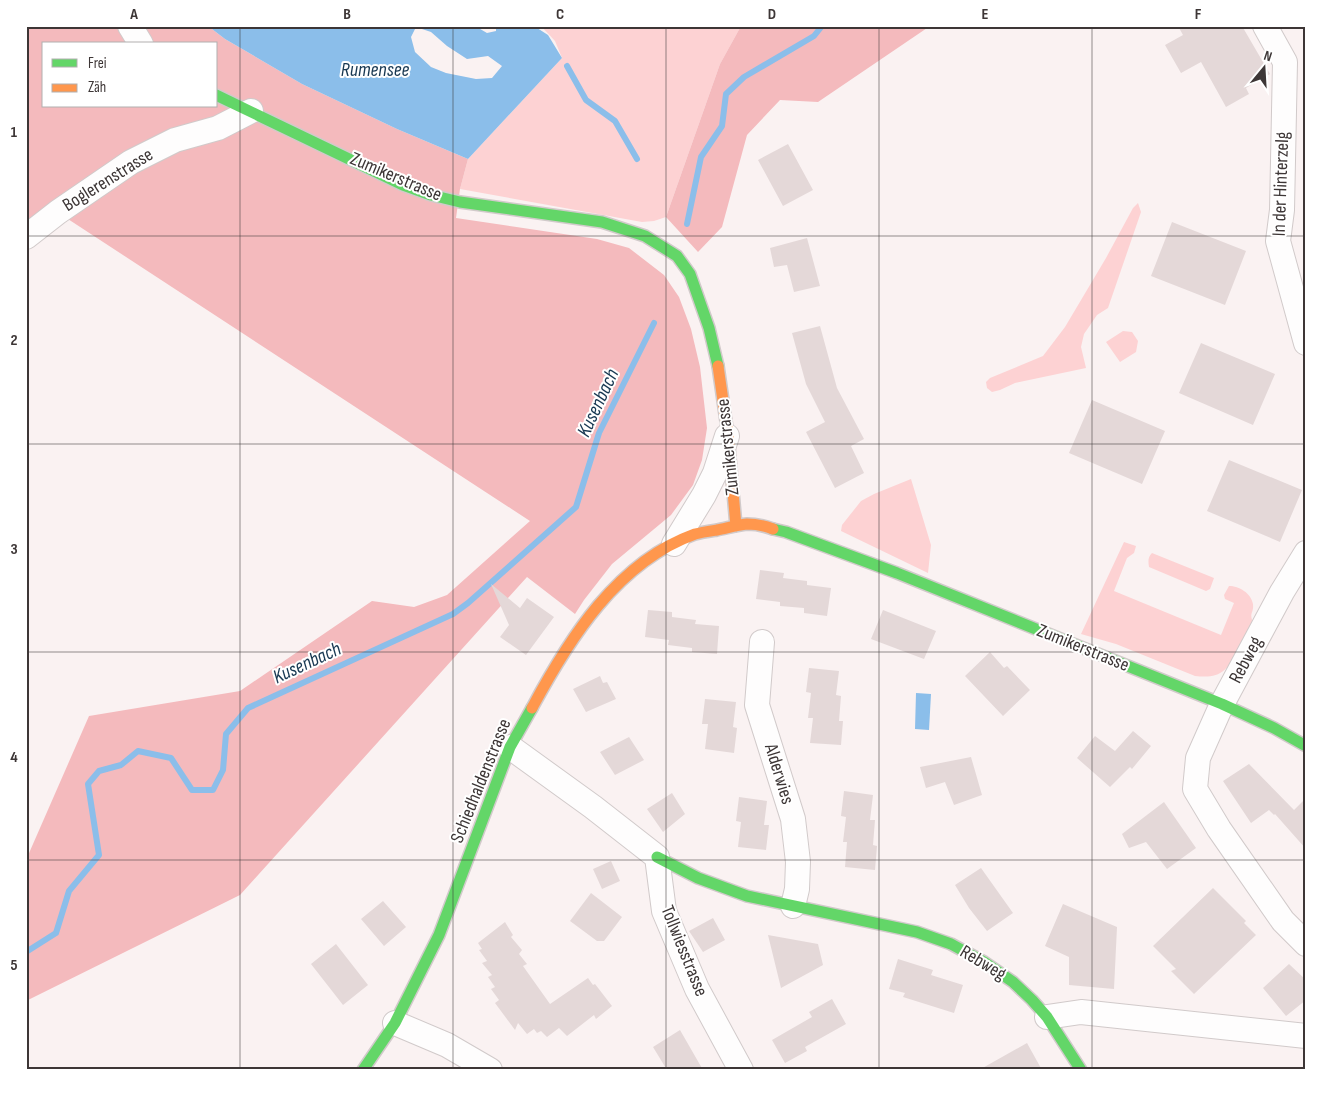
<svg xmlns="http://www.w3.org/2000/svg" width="1332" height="1096" viewBox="0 0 1332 1096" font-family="'Sofia Sans Condensed',sans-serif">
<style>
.green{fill:#fdd2d3}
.forest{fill:#f4babd;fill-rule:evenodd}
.water{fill:#8bbeea;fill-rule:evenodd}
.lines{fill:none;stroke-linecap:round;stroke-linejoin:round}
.stream{stroke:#8bbeea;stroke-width:6}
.building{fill:#e4d8d8}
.street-casing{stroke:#d1caca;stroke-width:26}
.fast-casing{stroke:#d1caca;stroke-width:14}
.slow-casing{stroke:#d1caca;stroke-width:14}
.street{stroke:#fefdfd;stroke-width:24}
.fast{stroke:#63d668;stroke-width:11}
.slow{stroke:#ff974d;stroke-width:11}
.grid{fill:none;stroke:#3d3636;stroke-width:1;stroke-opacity:0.55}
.labels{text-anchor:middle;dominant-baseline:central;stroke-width:4;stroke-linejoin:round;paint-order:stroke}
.street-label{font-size:19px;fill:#3d3636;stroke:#fff}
.water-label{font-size:20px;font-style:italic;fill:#183852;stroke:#fff}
.neatline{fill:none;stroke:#3d3636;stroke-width:2}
.grid-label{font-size:16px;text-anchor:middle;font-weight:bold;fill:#3d3636}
</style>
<rect width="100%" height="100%" fill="#faf2f2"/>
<path class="green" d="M 541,26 L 741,26 L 720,64 L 666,217 L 654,221 L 642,222 L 460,189 L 468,159 L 562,58 L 555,41 Z
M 1138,203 L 1141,212 L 1108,308 L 1097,315 L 1084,334 L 1081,347 L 1086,368 L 1015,383 L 1000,390 L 992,392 L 987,388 L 986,382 L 990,378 L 1043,356 L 1065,327 L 1106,258 L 1133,208 Z
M 1123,331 L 1132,332 L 1138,341 L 1136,352 L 1120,362 L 1106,342 Z
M 911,479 L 931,545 L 928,573 L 841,531 L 842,525 L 861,501 L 874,494 Z
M 1124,542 L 1136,546 L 1134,553 L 1127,558 L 1114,591 L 1221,635 L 1234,603 L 1225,599 L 1224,595 L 1229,586 C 1239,586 1251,593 1253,604 C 1254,614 1248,613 1254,624 C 1249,633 1244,642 1238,651 C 1227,671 1220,679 1195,676 L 1116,644 L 1081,634 Z
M 1152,553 L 1214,578 L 1210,589 L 1206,591 L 1149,567 C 1148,561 1148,557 1152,553 Z"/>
<path class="forest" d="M 26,26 L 208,26 L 225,39 L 302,84 L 397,129 L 468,159 L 460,189 L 456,218 L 597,239 L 629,248 L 664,275 L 679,297 L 691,329 L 700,367 L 707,428 L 702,460 L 693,485 L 671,515 L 612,564 L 584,600 L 575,614 L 527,577 L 240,895 L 26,1001 L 26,860 L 89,716 L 240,691 L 372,601 L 414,607 L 447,595 L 530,521 L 48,206 L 26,223 ZM 44,44 L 216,44 L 216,106 L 44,106 Z
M 741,26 L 930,26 L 818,102 L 780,100 L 747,135 L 722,227 L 698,252 L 666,217 L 720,64 Z"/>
<path class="water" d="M 208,26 L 475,26 L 487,33 L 496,31 L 496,26 L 534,26 L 548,35 L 562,58 L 468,159 L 397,129 L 302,84 L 225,39 ZM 416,27 L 431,32 L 447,46 L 467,59 L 488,56 L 502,66 L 492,78 L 476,79 L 446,73 L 431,67 L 415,52 L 411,37 Z
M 916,693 L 931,694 L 929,730 L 915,729 Z"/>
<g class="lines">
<path class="stream" d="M 567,66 L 586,100 L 615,121 L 637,159
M 687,224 L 701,157 L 722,126 L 726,94 L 744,77 L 814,36 L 822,26
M 26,952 L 56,933 L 69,891 L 99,855 L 88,784 L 99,771 L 121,765 L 138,751 L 171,758 L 192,790 L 213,790 L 223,770 L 226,734 L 248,708 L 453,614 L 468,603 L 576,507 L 599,433 L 654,323"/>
</g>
<path class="building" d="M 1178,26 L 1242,26 L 1270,74 L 1246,88 L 1249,94 L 1226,107 L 1201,62 L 1181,73 L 1165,45 L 1183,35 Z
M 788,144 L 813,190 L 783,206 L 758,160 Z
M 1172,222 L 1246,251 L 1225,305 L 1151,276 Z
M 807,238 L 820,286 L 794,292 L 787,265 L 774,267 L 770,248 Z
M 820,326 L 837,388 L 864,439 L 851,446 L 864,473 L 835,488 L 806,432 L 825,422 L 806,384 L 792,333 Z
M 1201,343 L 1275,374 L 1253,425 L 1179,393 Z
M 1092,400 L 1165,431 L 1142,484 L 1069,453 Z
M 1229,460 L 1302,490 L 1280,542 L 1207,511 Z
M 760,570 L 784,573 L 783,578 L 807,581 L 807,585 L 831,588 L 827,616 L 804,613 L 804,608 L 780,606 L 780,602 L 756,599 Z
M 491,584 L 520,608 L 527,598 L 554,617 L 526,655 L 500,637 L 509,625 Z
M 648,610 L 672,612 L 672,617 L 696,620 L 695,624 L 719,626 L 717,654 L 692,652 L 692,648 L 668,645 L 669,640 L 645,637 Z
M 883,610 L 936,631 L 924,659 L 871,639 Z
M 990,652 L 1004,668 L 1007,666 L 1030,690 L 1003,716 L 965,676 Z
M 809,668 L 839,671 L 836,695 L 841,696 L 839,721 L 843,721 L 841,745 L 810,743 L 813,718 L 808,718 L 811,693 L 806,692 Z
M 600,676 L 603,683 L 607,682 L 616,699 L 586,712 L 573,689 Z
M 705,699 L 736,702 L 733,727 L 737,728 L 734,753 L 705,749 L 708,724 L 702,724 Z
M 1133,731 L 1151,746 L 1132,769 L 1130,767 L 1110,787 L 1077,758 L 1095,736 L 1115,751 Z
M 629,737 L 644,760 L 615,775 L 600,752 Z
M 971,757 L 982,795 L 954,805 L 945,782 L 926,788 L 920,767 Z
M 1249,764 L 1294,810 L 1306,798 L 1306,849 L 1275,814 L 1274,815 L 1269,810 L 1251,823 L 1223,781 Z
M 844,791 L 873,795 L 870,820 L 875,820 L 873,845 L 877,846 L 875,870 L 845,867 L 847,842 L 843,842 L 846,817 L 841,816 Z
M 672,793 L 685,814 L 663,832 L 647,809 Z
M 739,797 L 767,801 L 764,825 L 769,825 L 766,850 L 738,847 L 741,822 L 736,821 Z
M 1164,802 L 1196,848 L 1167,869 L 1146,842 L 1129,848 L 1122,834 Z
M 611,861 L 620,881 L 602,889 L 593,869 Z
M 981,868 L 1013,913 L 987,931 L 969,908 L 955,885 Z
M 1213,888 L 1246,921 L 1244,923 L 1256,935 L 1194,994 L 1171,971 L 1176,969 L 1153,946 Z
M 591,893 L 622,917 L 604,941 L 597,941 L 570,921 Z
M 383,901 L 406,927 L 384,946 L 361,919 Z
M 1063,904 L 1117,927 L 1114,989 L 1069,985 L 1069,957 L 1045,946 Z
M 713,918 L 725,940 L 703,952 L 689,931 Z
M 505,922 L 513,935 L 511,937 L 522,950 L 519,954 L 527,964 L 523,966 L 550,1004 L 588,978 L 593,985 L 595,984 L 612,1006 L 596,1019 L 594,1015 L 567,1036 L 559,1028 L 547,1037 L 541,1031 L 537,1033 L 534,1029 L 527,1034 L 518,1023 L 515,1030 L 495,1003 L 499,1000 L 491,989 L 495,987 L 488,977 L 492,975 L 482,963 L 487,961 L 479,950 L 482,949 L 478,943 Z
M 768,935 L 818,944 L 823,965 L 781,988 Z
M 336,944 L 368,985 L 343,1005 L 311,964 Z
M 898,959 L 933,970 L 931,975 L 963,985 L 954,1013 L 903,997 L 905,993 L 889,989 Z
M 1289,964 L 1306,980 L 1306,1000 L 1286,1016 L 1263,988 Z
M 832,999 L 846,1024 L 805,1047 L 807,1051 L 785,1063 L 772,1040 L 812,1017 L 809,1012 Z
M 680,1030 L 703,1070 L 667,1070 L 653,1047 Z
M 1027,1043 L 1042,1070 L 979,1070 Z"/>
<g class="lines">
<g class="street-casing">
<path id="street" d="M 130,26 L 141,44
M 1265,26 L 1285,62 L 1282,210 L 1278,241 L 1306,343
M 26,237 L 58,212 L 131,162 L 175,140 L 218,128 L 251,111
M 674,544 L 704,495 L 715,473 L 727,436
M 1306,553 L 1282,592 L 1222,704 L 1198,758 L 1195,789 L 1219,829 L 1283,921 L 1306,944
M 762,642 L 757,705 L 793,819 L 798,862 L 797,889 L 793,906
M 510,747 L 593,807 L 657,857 L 664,911 L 697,989 L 741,1070
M 1047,1017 L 1081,1012 L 1306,1036
M 395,1023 L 447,1045 L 490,1070"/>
</g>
<g class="fast-casing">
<path id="fast" d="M 216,95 L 403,185 L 431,195 L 460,202 L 602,222 L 645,236 L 677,256 L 690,274 L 709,328 L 718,366
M 773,529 L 786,532 L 897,573 L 1222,704 L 1274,728 L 1306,746
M 657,857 L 698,878 L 747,896 L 917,932 L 951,944 L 984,962 L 1013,982 L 1032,1000 L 1047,1017 L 1081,1070
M 363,1070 L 395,1023 L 439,935 L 510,747 L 532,708"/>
</g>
<g class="slow-casing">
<path id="slow" d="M 718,366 L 728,435 L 736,526
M 532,708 C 569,639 617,562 695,534 C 702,532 710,531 717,530 C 727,528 737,525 747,524 C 756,524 765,526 773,529"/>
</g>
<use href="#street" class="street"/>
<use href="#fast" class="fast"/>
<use href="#slow" class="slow"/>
</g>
<path class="grid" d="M 240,26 L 240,1070M 453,26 L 453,1070M 666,26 L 666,1070M 879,26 L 879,1070M 1092,26 L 1092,1070M 26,236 L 1306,236M 26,444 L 1306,444M 26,652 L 1306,652M 26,860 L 1306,860"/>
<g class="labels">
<g class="street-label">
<text transform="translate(396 177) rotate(23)">Zumikerstrasse</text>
<text transform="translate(108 180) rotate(-32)">Boglerenstrasse</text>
<text transform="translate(1281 184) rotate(-88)">In der Hinterzelg</text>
<text transform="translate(728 447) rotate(-96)">Zumikerstrasse</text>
<text transform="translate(1083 648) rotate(22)">Zumikerstrasse</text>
<text transform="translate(1246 660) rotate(-62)">Rebweg</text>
<text transform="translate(779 774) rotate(73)">Alderwies</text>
<text transform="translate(481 781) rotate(-68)">Schiedhaldenstrasse</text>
<text transform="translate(684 951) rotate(68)">Tollwiesstrasse</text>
<text transform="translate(983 963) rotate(31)">Rebweg</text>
</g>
<g class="water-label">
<text x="375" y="70">Rumensee</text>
<text transform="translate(598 403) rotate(-65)">Kusenbach</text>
<text transform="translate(307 663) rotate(-25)">Kusenbach</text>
</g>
</g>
<rect width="1332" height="1096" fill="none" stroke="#ffffff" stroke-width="55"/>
<rect x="42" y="42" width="175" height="65" fill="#ffffff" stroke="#b1afaf"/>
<rect x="52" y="59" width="25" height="8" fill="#63d668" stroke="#b1afaf"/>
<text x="88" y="68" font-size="15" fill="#3d3636">Frei</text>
<rect x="52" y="84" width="25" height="8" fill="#ff974d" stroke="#b1afaf"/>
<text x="88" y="92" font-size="15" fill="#3d3636">Zäh</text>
<g transform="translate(1264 68) rotate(18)" stroke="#ffffff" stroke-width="4" paint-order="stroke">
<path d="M0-4L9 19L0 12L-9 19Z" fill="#3d3636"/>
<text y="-8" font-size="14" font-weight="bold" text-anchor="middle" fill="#3d3636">N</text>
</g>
<rect x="28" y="28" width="1276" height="1040" class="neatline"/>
<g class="grid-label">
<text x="134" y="19">A</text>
<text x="347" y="19">B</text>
<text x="560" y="19">C</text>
<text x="772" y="19">D</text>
<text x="985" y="19">E</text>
<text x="1198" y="19">F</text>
<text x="14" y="137">1</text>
<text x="14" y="345">2</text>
<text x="14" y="554">3</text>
<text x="14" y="762">4</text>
<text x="14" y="970">5</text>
</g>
</svg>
